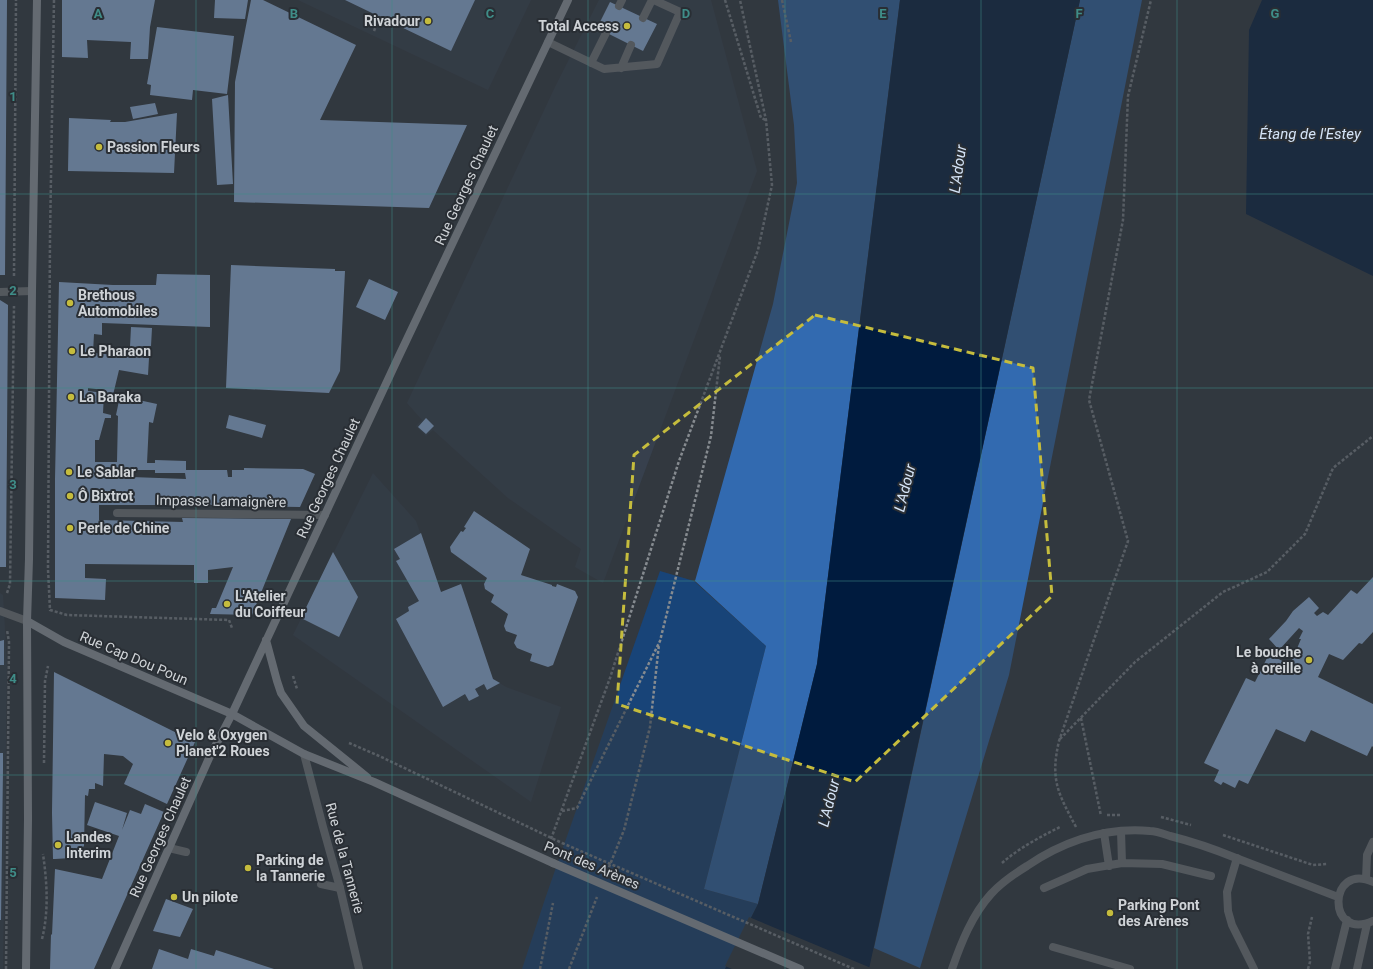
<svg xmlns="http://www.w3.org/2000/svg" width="1373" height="969" viewBox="0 0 1373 969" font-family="Roboto,sans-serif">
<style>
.built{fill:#37404d}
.green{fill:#184478}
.forest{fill:#326ab0}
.water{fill:#001b3e}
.pier{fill:#32383f}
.building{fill:#a3c6f4;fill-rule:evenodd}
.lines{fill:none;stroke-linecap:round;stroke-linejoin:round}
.path{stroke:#868b90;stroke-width:2.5;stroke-dasharray:3 2;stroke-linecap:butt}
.lane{stroke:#7c7f82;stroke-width:8}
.street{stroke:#7c7f82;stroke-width:8}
.secondary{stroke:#a2a7ad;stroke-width:8}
.path-bridge{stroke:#868b90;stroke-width:2.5;stroke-dasharray:3 2;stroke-linecap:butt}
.secondary-bridge{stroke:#a2a7ad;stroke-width:8}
.marked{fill:none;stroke:#c5bc3d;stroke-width:3;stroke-dasharray:8 5;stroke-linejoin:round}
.grid{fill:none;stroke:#3f8d88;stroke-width:1;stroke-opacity:0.55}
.poi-dot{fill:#c5bc3d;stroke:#292e34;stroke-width:1.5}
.labels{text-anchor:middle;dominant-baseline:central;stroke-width:4;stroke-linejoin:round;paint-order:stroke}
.poi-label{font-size:14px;font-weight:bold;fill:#cfd3d7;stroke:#292e34;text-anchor:start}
.street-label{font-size:14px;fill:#cfd3d7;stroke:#292e34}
.water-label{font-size:15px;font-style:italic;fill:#d5e4f7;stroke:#292e34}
.grid-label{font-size:13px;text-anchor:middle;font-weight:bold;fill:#3f8d88;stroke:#292e34;stroke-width:4;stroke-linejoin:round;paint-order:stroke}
</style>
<rect width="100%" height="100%" fill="#32383f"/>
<path class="built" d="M 298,0 L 531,0 L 488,90 Z
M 599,0 L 711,0 L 757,171 L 603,583 L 575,567 L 581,549 L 508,498 L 433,430 L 426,436 L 416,426 L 422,420 L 407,403 L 555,87 Z
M 373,473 L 416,521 L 441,592 L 461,584 L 493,679 L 506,687 L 561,707 L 531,802 L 293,635 Z
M 0,593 L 3,595 L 7,665 L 3,969 L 0,969 Z"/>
<path class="green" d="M 660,571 L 694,581 L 766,646 L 704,889 L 758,904 L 725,969 L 522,969 L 545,899 Z"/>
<path class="forest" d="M 778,0 L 900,0 L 817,664 L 758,904 L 704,889 L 766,646 L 695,581 L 773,304 L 797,183 L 794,125 Z
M 1080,0 L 1142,0 L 1009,675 L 920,968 L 874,948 Z"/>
<path class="water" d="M 900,0 L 1080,0 L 869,969 L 725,969 L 758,904 L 817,664 Z
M 1262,0 L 1373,0 L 1373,276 L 1246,214 L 1249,30 Z"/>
<path class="pier" d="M 749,917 L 871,968 L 871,969 L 732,969 L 725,966 Z"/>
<path class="building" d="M 0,0 L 7,0 L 5,275 L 0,275 Z
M 62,0 L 155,0 L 150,27 L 148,59 L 130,59 L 131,42 L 87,40 L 88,58 L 62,57 Z
M 215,0 L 248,0 L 245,19 L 214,18 Z
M 251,0 L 263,0 L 356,45 L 320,120 L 467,125 L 429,208 L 234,202 L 235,82 Z
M 345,0 L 475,0 L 451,51 Z
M 610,2 L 657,24 L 643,51 L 597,28 Z
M 157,27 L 234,36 L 227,94 L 193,90 L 192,100 L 150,95 L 151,85 L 147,84 Z
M 228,95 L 233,184 L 217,185 L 212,99 Z
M 155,103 L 158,114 L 133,119 L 130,107 Z
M 177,113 L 174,173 L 68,171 L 69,118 L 111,120 L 110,122 L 125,122 Z
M 231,265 L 335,269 L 335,271 L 345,271 L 340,371 L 329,393 L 226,388 Z
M 157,274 L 210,275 L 210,327 L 102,323 L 102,335 L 94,334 L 93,353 L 149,358 L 148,375 L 119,370 L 113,395 L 104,393 L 104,390 L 88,388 L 88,391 L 104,393 L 103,413 L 111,415 L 111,418 L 105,418 L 99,440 L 95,440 L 95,462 L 117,462 L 118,416 L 116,415 L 120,396 L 157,404 L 153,423 L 149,422 L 147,463 L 155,463 L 155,460 L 186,461 L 186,470 L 227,470 L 228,477 L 232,477 L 232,470 L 244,470 L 244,468 L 303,469 L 315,474 L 300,507 L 227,506 L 227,505 L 99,505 L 99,520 L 183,522 L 182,518 L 291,519 L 252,615 L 210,614 L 212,608 L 216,608 L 233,567 L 208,570 L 208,583 L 194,583 L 194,565 L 85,564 L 85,578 L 106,579 L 105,600 L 55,598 L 55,479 L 59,282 L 113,285 L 156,285 ZM 104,470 L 155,470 L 155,473 L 185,473 L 186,479 L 104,476 Z
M 369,279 L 398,292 L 385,320 L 356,307 Z
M 0,300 L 8,305 L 6,567 L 0,567 Z
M 131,327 L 152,328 L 151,346 L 130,347 Z
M 229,415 L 266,425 L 262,438 L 226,428 Z
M 426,418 L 434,426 L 426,434 L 418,427 Z
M 474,511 L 530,549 L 521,575 L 552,585 L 552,586 L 556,587 L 557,584 L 575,591 L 578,597 L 553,665 L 548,667 L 530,661 L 532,654 L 517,648 L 514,643 L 517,635 L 506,631 L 504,626 L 508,614 L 491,602 L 494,595 L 485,589 L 484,584 L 487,578 L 451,552 L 450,547 L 461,531 L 463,532 L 466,528 L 464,527 Z
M 421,533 L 441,592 L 461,584 L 493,679 L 500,683 L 487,690 L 484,684 L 475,689 L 479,696 L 469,701 L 465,694 L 443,707 L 396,619 L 409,611 L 408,607 L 419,601 L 396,561 L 400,559 L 394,549 Z
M 333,552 L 358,597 L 339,637 L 301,618 Z
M 1373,577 L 1373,632 L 1362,644 L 1359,643 L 1343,660 L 1329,654 L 1318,677 L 1373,704 L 1373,747 L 1372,746 L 1367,756 L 1311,730 L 1305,742 L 1276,729 L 1248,784 L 1239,780 L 1235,788 L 1223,782 L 1221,785 L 1214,781 L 1219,770 L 1204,763 L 1246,678 L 1255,682 L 1269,654 L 1290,665 L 1301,639 L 1299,639 L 1303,631 L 1299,628 L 1279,650 L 1269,639 L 1286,621 L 1293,611 L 1309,597 L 1319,608 L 1314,613 L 1317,616 L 1323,612 L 1328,615 L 1351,590 L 1357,594 Z
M 4,640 L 4,665 L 0,665 L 0,641 Z
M 54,672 L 195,742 L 167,804 L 124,784 L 133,764 L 123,756 L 104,754 L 103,786 L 95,783 L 95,789 L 89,789 L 88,796 L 85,795 L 84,846 L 71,858 L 55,859 L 53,859 L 52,813 Z
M 0,753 L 3,753 L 3,769 L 1,920 L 0,920 Z
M 95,802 L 127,813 L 122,830 L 130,810 L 141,814 L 145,804 L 164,812 L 94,969 L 50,969 L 51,934 L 52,935 L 55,869 L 102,879 L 119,836 L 87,825 Z
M 166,899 L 193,909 L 180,937 L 153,931 Z
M 159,949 L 188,959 L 191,949 L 214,956 L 216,950 L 274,969 L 152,969 Z"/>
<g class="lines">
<path class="path" d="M 54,0 L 50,236 L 48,569 L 50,610 L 67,615 L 229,620 L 232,628
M 725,0 L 761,118 L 766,120
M 782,0 L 791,42
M 374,31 L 380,16
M 14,276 L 16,0
M 7,593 L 10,584 L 14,306
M 293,676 L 297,689
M 1081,718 L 1101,816
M 1060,739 L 1135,662 L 1223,592 L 1267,572 L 1305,534 L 1333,468 L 1373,436
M 349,743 L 377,755 L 562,843
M 44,763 L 45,681 L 48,666
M 562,811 L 577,808 L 660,641 L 711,436 L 720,356
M 1107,815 L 1122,815
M 1161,817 L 1191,825
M 1076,827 C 1058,793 1050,780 1059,741 L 1128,541 L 1089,400 L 1123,220 L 1128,96 L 1151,0
M 1223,835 L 1313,865 L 1327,864
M 551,839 L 610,678 L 679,461 L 758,250 L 772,185 L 766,120 L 740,0
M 1002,863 C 1019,848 1040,837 1060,827
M 607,872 L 624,830 L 650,727 L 659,644
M 42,939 C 49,911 47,882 43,854
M 6,969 L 9,642 L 7,630
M 540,969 L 553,903
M 569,969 L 597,897
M 1308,969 L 1310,962 L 1308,934 L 1312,917"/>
<path class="lane" d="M 619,6 L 622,0
M 643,18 L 652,0
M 548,42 L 604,69 L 657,64 L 680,12 L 654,0
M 591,63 L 606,33
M 621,68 L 631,45
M 1121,831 L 1122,863
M 1104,833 L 1109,866
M 169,848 L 186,852
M 1237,858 L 1227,892 L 1228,911 L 1232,925 L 1254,969
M 321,884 L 340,888
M 1044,888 L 1087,869 L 1122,863 L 1162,864 L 1211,876
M 1053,947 L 1130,969"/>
<path class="street" d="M 0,292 L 32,291
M 117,513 L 325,515
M 0,611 L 27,621
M 304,754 L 323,827 L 340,888 L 359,969
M 1366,879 L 1367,855 L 1373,842
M 1373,882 C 1328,861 1326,942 1373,921
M 952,969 C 961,943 972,915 991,894 C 1001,883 1014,874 1027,866 C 1064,841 1104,827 1150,831 C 1156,831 1164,834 1170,836 C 1194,842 1214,849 1236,858 C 1270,871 1304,884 1338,897
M 1335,969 L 1347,920
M 1357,969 L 1367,924"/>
<path class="secondary" d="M 27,621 L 64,642 L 232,714 L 304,754 L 374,782 L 553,863
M 266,640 L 277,681 L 281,693 L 304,726 L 367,777
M 26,969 L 28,819 L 27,621 L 29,559 L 32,291 L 37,0
M 115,969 L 210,756 L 232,714 L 398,358 L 568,0"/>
<path class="path-bridge" d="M 562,843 L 854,969"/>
<path class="secondary-bridge" d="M 553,863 L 800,969"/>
</g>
<path d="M0 0H1373V969H0ZM 815,315 L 1033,368 L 1052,596 L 855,782 L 617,704 L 634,455 Z" fill="#32383f" fill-opacity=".55" fill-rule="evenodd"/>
<path class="marked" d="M 815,315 L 1033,368 L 1052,596 L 855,782 L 617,704 L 634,455 Z"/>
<path class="grid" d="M 196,0 L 196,969M 392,0 L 392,969M 588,0 L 588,969M 785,0 L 785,969M 981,0 L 981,969M 1177,0 L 1177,969M 0,194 L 1373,194M 0,388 L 1373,388M 0,581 L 1373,581M 0,775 L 1373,775"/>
<g class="poi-dot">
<circle cx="428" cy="21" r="4"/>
<circle cx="627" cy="26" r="4"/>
<circle cx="99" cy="147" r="4"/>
<circle cx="70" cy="303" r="4"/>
<circle cx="72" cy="351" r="4"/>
<circle cx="71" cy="397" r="4"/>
<circle cx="69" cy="472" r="4"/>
<circle cx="70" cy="496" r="4"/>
<circle cx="70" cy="528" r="4"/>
<circle cx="227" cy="604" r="4"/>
<circle cx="1309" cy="660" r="4"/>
<circle cx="168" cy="743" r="4"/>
<circle cx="58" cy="845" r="4"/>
<circle cx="248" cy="868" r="4"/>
<circle cx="174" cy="897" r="4"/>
<circle cx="1110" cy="913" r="4"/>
</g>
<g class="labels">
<g class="poi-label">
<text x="420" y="21" text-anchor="end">Rivadour</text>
<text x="619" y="26" text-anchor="end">Total Access</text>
<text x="107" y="147">Passion Fleurs</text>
<text x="78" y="295">Brethous<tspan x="78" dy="16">Automobiles</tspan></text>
<text x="80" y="351">Le Pharaon</text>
<text x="79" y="397">La Baraka</text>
<text x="77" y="472">Le Sablar</text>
<text x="78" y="496">Ô Bixtrot</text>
<text x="78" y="528">Perle de Chine</text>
<text x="235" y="596">L'Atelier<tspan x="235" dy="16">du Coiffeur</tspan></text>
<text x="1301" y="652" text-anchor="end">Le bouche<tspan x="1301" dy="16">à oreille</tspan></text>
<text x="176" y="735">Velo &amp; Oxygen<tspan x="176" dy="16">Planet'2 Roues</tspan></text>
<text x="66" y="837">Landes<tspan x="66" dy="16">Interim</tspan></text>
<text x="256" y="860">Parking de<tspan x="256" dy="16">la Tannerie</tspan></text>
<text x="182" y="897">Un pilote</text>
<text x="1118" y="905">Parking Pont<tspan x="1118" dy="16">des Arènes</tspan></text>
</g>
<g class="street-label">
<text transform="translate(466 185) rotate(-65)">Rue Georges Chaulet</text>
<text transform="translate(328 478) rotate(-65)">Rue Georges Chaulet</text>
<text transform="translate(221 501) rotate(1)">Impasse Lamaignère</text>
<text transform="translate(134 658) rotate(23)">Rue Cap Dou Poun</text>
<text transform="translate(160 837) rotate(-66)">Rue Georges Chaulet</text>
<text transform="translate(345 858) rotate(75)">Rue de la Tannerie</text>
<text transform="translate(592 865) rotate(23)">Pont des Arènes</text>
</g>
<g class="water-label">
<text x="1310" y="134">Étang de l'Estey</text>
<text transform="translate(958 169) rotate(-82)">L'Adour</text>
<text transform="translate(905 488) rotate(-76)">L'Adour</text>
<text transform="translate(829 803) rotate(-76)">L'Adour</text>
</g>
</g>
<g class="grid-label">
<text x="98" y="18">A</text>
<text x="294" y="18">B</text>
<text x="490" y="18">C</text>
<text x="686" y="18">D</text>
<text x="883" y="18">E</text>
<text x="1079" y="18">F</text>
<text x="1275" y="18">G</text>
<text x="13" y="101">1</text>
<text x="13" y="295">2</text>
<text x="13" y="489">3</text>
<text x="13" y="683">4</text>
<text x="13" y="877">5</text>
</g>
</svg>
